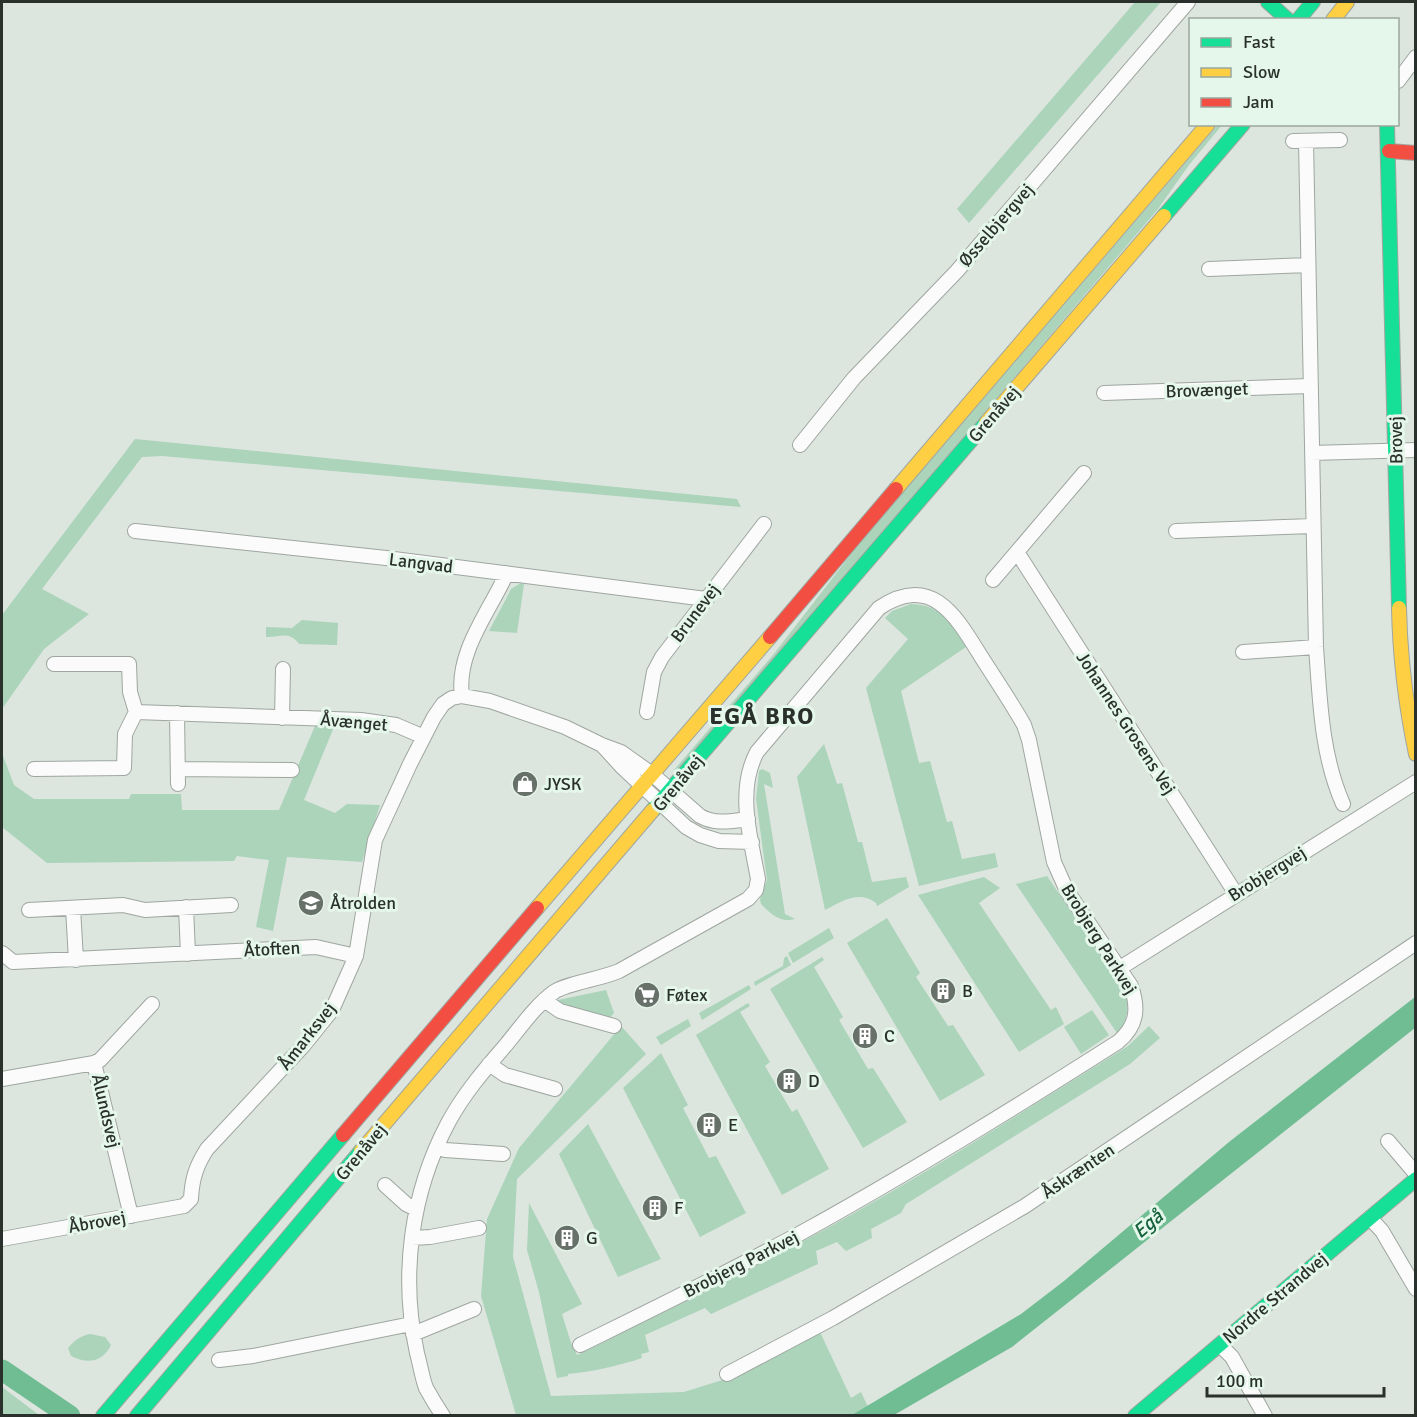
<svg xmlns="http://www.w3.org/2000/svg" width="1417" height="1417" viewBox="0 0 1417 1417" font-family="Signika,sans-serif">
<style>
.green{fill:#abd4ba}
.water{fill:#71bd93}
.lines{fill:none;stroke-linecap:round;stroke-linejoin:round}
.river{stroke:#71bd93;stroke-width:21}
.street-casing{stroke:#9fa6a1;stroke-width:16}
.fast-casing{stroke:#9fa6a1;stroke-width:16}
.slow-casing{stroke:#9fa6a1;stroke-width:16}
.jam-casing{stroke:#9fa6a1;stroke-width:16}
.street{stroke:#fafbfa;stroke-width:14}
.fast{stroke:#16e098;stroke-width:14}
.slow{stroke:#ffcf43;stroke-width:14}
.jam{stroke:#f24e42;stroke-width:14}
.labels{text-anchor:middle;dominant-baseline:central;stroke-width:6;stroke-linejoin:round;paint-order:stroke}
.street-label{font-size:18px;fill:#2a312c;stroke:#e5f6ea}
.poi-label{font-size:18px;fill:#2a312c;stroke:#e5f6ea;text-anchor:start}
.water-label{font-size:20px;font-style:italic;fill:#13603a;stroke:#e5f6ea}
.district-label{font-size:24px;font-weight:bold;letter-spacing:1.5px;fill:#2a312c;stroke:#e5f6ea}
</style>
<rect width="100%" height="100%" fill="#dce5de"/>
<path class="green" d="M 1135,2 L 1161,2 L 969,223 L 957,209 Z
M 1218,125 L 1222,125 L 1189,165 L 1158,209 L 677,773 L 674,770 L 773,655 L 862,540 Z
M 135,439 L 737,499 L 741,507 L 162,456 L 142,457 L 42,589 L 89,614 L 44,649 L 2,709 L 2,615 Z
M 521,583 L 524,584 L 517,633 L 489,631 L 508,595 L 511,589 Z
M 911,604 C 943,605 950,623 966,647 L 901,691 L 919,763 L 930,761 L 947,822 L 952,821 L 962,859 L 995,853 L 998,867 L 919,886 L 866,688 L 908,639 L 885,618 L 892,611 Z
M 302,620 L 338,623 L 337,645 L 299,644 C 289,630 278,638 266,637 L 266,627 L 292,628 Z
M 315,726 L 334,727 L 304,800 L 335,813 L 347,804 L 380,805 L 362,862 L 287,857 L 273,931 L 256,927 L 269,860 L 237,856 L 234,861 L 47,863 L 2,827 L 2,753 L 14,785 L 34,799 L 129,799 L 131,794 L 181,794 L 182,810 L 279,810 Z
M 824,744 L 837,784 L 842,783 L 858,842 L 862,842 L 872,882 L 906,877 L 909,887 L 877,906 L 876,903 C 859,890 842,901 825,910 L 797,777 Z
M 762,769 L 770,773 L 773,788 L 764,784 L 785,914 L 795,919 C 780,923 771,914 761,904 L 760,899 L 767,880 L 756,799 L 759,771 Z
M 1047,876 L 1126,992 C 1129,1010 1128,1020 1117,1033 L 1016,884 Z
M 984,877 L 1000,888 L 979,903 L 1051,1010 L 1056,1007 L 1064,1024 L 1019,1052 L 918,895 Z
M 887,918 L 920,973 L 916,977 L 948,1026 L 953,1025 L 985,1075 L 940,1101 L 847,943 Z
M 829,928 L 834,938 L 793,963 L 788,953 Z
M 787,956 L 791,965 L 755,986 L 754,982 L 783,966 L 784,958 Z
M 822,957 L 824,960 L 814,967 L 843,1017 L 839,1020 L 868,1069 L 873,1068 L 907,1122 L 863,1148 L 770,989 Z
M 749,985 L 751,989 L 702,1020 L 699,1013 Z
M 606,990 L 614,1013 L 608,1020 L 556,1003 L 558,1000 Z
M 748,1003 L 750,1006 L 740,1012 L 770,1062 L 765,1066 L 792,1112 L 797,1109 L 829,1169 L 782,1195 L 696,1035 Z
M 1092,1010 L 1109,1035 L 1081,1054 L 1064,1027 Z
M 688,1019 L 691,1026 L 661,1045 L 656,1037 Z
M 621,1026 L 646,1054 L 517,1179 L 513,1257 L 551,1396 L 684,1392 L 732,1377 L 820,1332 L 851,1398 L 861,1392 L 868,1407 L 852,1416 L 516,1415 L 481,1296 L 487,1219 L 519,1148 Z
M 1149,1026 L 1160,1038 L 1130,1064 L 906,1204 L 901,1213 L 871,1229 L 872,1238 L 846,1251 L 837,1242 L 816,1251 L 818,1264 L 711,1314 L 705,1308 L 645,1335 L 649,1352 L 641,1354 L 642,1358 C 618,1366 591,1372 568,1374 L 568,1376 L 557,1378 L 539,1292 L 527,1250 L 529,1203 L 582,1304 L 562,1314 L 571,1343 L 577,1355 C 669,1310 760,1266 849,1216 C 944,1163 1036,1103 1128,1046 Z
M 661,1053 L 688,1105 L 683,1108 L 709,1158 L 716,1156 L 746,1213 L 700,1237 L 623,1088 Z
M 588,1124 L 661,1259 L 618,1277 L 559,1154 Z
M 90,1334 L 105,1337 L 111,1345 C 102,1363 87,1364 71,1356 L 68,1348 C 75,1340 80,1336 90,1334 Z
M 2,1387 L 39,1415 L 2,1415 Z"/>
<path class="water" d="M 1415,997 L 1415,1028 L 1012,1347 L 894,1415 L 852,1415 L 1021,1314 L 1064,1281 L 1229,1142 Z"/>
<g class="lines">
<path class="river" d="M 2,1370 L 70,1416"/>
<g class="street-casing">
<path id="street" d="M 1398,81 L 1416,57
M 1293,141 L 1340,140
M 1306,141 L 1316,647 C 1320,700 1321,754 1343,804
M 1209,269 L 1308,265
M 1104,393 L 1310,386
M 800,445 L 854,378 L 957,271 L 1188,2
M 1312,453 L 1416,450
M 135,531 L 386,558 L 706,599
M 1176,531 L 1313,526
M 1017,552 L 1236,894
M 993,580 L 1084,473
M 1243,652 L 1316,647
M 462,696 C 456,655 486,616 503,581 L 506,573
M 136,712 L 361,720 L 396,725 L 424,737
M 647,712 L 654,672 L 662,657 L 764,524
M 177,713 L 178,784
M 282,718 L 283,669
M 602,745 L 623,768 L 686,827 L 700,835 L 719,841 L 752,842
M 34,769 L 124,768 L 125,734 L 136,712 L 130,692 L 129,664 L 54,664
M 178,769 L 292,770
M 186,907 L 188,954
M 73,908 L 76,960
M 29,910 L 123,905 L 145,910 L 231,905
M 2,953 L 13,962 L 316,947 L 356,956
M 1120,968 L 1416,782
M 544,1000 L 560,1011 L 614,1026
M 94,1063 L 100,1060 L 152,1004
M 489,1064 L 505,1075 L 555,1089
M 2,1079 L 94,1063 L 131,1216
M 1388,1141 L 1416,1174
M 437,1147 L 445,1150 L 503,1154
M 385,1185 L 406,1204 L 416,1209
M 1370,1218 L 1382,1231 L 1416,1289
M 412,1238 L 430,1237 L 479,1228
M 2,1239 L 184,1206 L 191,1199 C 192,1179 196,1166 207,1149 L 303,1046 L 332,1010 L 356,956 L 375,840 L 410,764 L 434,717 L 443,704 L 452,698 L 462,696 L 490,701 L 565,727 L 602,745 L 621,752 L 652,774 L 700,816 C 716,825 731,821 748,819
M 413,1334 L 474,1309
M 1220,1345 L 1232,1357 L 1265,1416
M 219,1360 L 253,1356 L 411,1324
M 727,1374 L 833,1318 L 1025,1206 L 1416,943
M 443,1416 C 437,1407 431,1397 426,1388 C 422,1377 420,1364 417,1353 C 400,1275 411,1193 448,1123 C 463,1095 484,1070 505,1046 C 520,1028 535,1006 554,992 C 567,983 601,979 619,971 L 748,899 L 756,890 L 758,879 C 751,839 736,791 757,752 L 879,608 C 933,572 957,618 982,658 C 996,680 1011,702 1024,725 L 1029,740 L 1054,862 L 1067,891 L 1131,986 C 1139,1009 1137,1026 1118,1042 C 1013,1109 908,1174 799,1234 C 727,1273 653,1309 580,1345"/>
</g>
<g class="fast-casing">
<path id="fast" d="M 1268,2 L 1288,20
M 1298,20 L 1313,2
M 1387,124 L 1399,608
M 1164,216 L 1243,124
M 653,810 L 986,423
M 103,1416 L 343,1135
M 137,1416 L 361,1151
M 1135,1416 L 1416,1179"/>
</g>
<g class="slow-casing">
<path id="slow" d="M 1333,20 L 1347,2
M 986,423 L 1164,216
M 896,489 L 1208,124
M 1399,608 C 1400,658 1406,706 1416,754
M 537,908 L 770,637
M 361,1151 L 653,810"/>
</g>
<g class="jam-casing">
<path id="jam" d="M 1389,151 L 1416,153
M 770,637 L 896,489
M 343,1135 L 537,908"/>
</g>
<use href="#street" class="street"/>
<use href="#fast" class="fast"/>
<use href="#slow" class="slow"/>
<use href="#jam" class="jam"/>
</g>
<defs>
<g id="shop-disc" transform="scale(1.35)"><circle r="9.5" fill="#68706a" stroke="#e5f6ea"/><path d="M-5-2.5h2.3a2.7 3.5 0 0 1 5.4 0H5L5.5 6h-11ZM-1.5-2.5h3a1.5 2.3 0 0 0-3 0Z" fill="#fff"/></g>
<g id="school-disc" transform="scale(1.35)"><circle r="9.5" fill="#68706a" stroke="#e5f6ea"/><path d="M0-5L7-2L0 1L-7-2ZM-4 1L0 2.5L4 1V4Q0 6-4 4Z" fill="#fff"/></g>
<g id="building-disc" transform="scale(1.35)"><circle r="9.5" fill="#68706a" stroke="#e5f6ea"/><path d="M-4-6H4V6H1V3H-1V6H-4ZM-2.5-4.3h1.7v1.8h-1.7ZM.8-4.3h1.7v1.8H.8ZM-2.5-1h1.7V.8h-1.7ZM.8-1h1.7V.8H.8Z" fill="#fff"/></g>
<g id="supermarket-disc" transform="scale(1.35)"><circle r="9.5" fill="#68706a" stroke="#e5f6ea"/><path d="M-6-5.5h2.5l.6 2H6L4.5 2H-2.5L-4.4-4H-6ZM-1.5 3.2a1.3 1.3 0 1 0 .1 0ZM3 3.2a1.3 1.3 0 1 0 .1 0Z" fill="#fff"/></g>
</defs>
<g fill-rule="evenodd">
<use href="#shop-disc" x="525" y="784"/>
<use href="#school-disc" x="311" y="903"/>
<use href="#building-disc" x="943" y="991"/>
<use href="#supermarket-disc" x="647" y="995"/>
<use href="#building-disc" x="865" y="1036"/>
<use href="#building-disc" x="789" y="1081"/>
<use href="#building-disc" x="709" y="1125"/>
<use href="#building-disc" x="655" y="1208"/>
<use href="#building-disc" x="567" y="1238"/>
</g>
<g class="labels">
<g class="street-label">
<text transform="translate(996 225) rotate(-49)">Øsselbjergvej</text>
<text transform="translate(1207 390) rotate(-2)">Brovænget</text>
<text transform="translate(994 414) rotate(-49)">Grenåvej</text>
<text transform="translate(1396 440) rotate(-91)">Brovej</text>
<text transform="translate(421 563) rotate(7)">Langvad</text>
<text transform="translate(695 613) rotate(-53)">Brunevej</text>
<text transform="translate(354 722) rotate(5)">Åvænget</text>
<text transform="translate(1126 723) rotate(57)">Johannes Grosens Vej</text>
<text transform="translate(678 783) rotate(-50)">Grenåvej</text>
<text transform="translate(1267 874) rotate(-32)">Brobjergvej</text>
<text transform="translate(1099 939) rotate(58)">Brobjerg Parkvej</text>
<text transform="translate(272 949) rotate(-3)">Åtoften</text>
<text transform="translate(307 1036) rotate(-52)">Åmarksvej</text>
<text transform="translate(106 1111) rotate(77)">Ålundsvej</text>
<text transform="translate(361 1152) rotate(-50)">Grenåvej</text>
<text transform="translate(1078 1171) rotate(-34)">Åskrænten</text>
<text transform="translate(97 1222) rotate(-10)">Åbrovej</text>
<text transform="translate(741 1264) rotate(-27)">Brobjerg Parkvej</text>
<text transform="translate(1275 1298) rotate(-40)">Nordre Strandvej</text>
</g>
<g class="poi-label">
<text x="544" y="784">JYSK</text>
<text x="330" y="903">Åtrolden</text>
<text x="962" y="991">B</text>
<text x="666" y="995">Føtex</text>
<text x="884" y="1036">C</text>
<text x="808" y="1081">D</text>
<text x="728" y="1125">E</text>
<text x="674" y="1208">F</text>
<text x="586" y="1238">G</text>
</g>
<g class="water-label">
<text transform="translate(1148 1224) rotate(-40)">Egå</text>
</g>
<g class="district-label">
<text x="762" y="716">EGÅ BRO</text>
</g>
</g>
<rect width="1417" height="1417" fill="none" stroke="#2a312c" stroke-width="6"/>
<rect x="1189" y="18" width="210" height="108" fill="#e5f6ea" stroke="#9aa79e" stroke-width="1.5"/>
<rect x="1201" y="38" width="30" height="9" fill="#16e098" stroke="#9aa79e" stroke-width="1.5"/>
<text x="1243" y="48" font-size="18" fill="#2a312c">Fast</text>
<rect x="1201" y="68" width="30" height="9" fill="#ffcf43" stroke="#9aa79e" stroke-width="1.5"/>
<text x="1243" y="78" font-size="18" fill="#2a312c">Slow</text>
<rect x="1201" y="98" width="30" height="9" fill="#f24e42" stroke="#9aa79e" stroke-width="1.5"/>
<text x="1243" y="108" font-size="18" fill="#2a312c">Jam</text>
<path d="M1207 1387v9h177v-9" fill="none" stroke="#2a312c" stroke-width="3"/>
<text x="1216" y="1387" font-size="18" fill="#2a312c" stroke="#e5f6ea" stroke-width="4.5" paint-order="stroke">100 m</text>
</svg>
